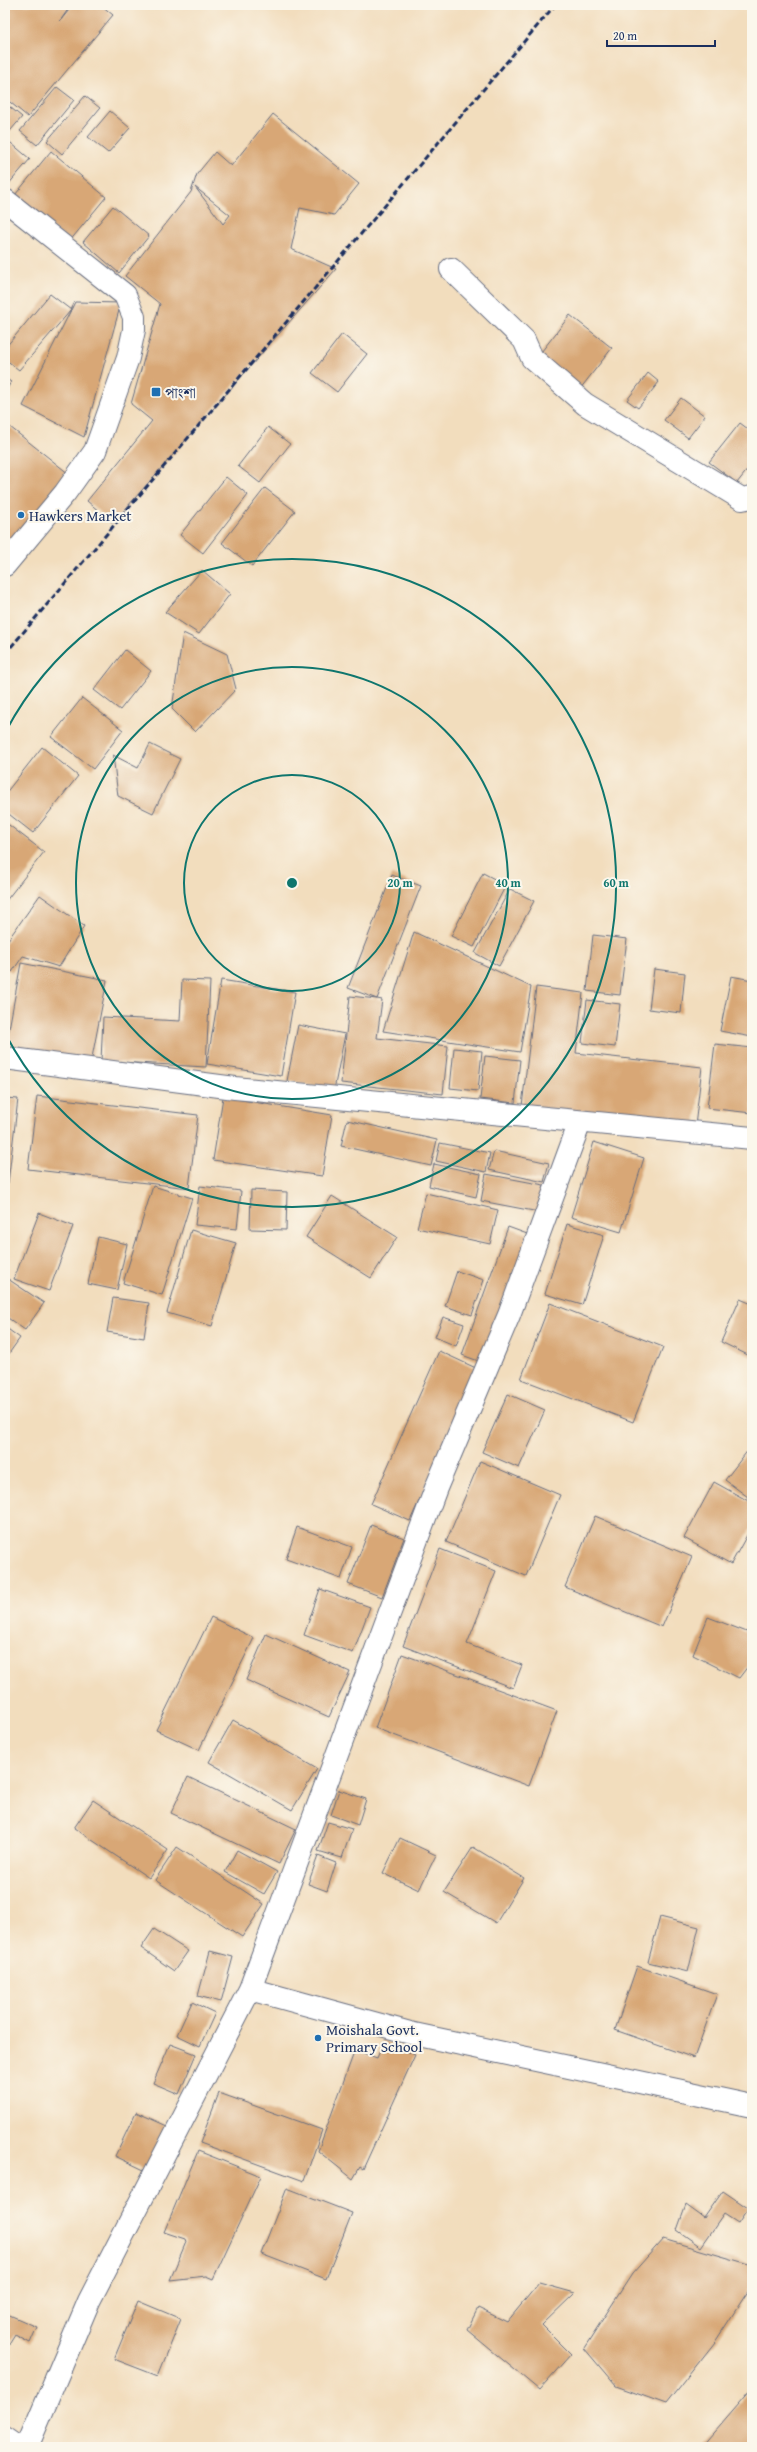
<svg xmlns="http://www.w3.org/2000/svg" width="757" height="2452" viewBox="0 0 757 2452" font-family="'Gentium Book Plus','Noto Serif Bengali',serif">
<style>
.building{fill:#d8a776;fill-rule:evenodd}
.lines{fill:none;stroke-linecap:round;stroke-linejoin:round}
.minor-casing{stroke:#666c7f;stroke-width:24}
.minor{stroke:#fff;stroke-width:22}
.rail{stroke:#1b2f5e;stroke-width:3;stroke-dasharray:6 3;stroke-linecap:butt}
.ring{fill:none;stroke:#0f766e;stroke-width:2}
.poi-dot{fill:#1f6fb2;stroke:#fbf7ec;stroke-width:1.5}
.labels{text-anchor:middle;dominant-baseline:central;stroke-width:4;stroke-linejoin:round;paint-order:stroke}
.poi-label{font-size:15px;fill:#1b2f5e;stroke:#fbf7ec;text-anchor:start}
.centre{fill:#0f766e;stroke:#fbf7ec;stroke-width:2}
.ring-label{font-size:12px;text-anchor:middle;font-weight:bold;fill:#0f766e;stroke:#fbf7ec;stroke-width:4;stroke-linejoin:round;paint-order:stroke}
</style>
<rect width="100%" height="100%" fill="#fbf7ec"/>
<filter id="ink" filterUnits="userSpaceOnUse"><feTurbulence type="fractalNoise" baseFrequency=".025" numOctaves="2"/><feDisplacementMap in="SourceGraphic" scale="8" xChannelSelector="R" yChannelSelector="G"/><feConvolveMatrix kernelMatrix="1 2 1 2 8 2 1 2 1" color-interpolation-filters="sRGB"/></filter>
<filter id="wash" filterUnits="userSpaceOnUse"><feTurbulence type="fractalNoise" baseFrequency=".012" numOctaves="4" result="noise"/><feDisplacementMap in="SourceGraphic" scale="16" xChannelSelector="R" yChannelSelector="G"/><feGaussianBlur stdDeviation="0.9" result="paint"/><feColorMatrix in="noise" values="0 0 0 0 0 0 0 0 0 0 0 0 0 0 0 0 0 1.4 0 .05"/><feComposite in="paint" operator="in"/></filter>
<g filter="url(#wash)">
<rect width="100%" height="100%" fill="#f2ddbd"/>
<g id="blocks">
<path class="building" d="M 5,5 L 71,5 L 60,21 L 73,5 L 101,5 L 113,15 L 28,117 L 5,98 Z
M 57,87 L 74,100 L 37,145 L 20,131 Z
M 85,96 L 100,108 L 62,154 L 47,141 Z
M 5,103 L 22,117 L 5,137 Z
M 110,111 L 130,128 L 108,153 L 88,137 Z
M 273,114 L 359,184 L 334,215 L 300,208 L 291,249 L 336,269 L 113,523 L 87,501 L 152,421 L 131,404 L 160,304 L 125,276 L 191,192 L 197,174 L 215,152 L 231,166 ZM 195,187 L 230,215 L 223,224 Z
M 5,138 L 30,159 L 7,186 L 5,184 Z
M 51,151 L 106,197 L 69,242 L 15,195 Z
M 113,206 L 149,236 L 119,273 L 83,242 Z
M 50,294 L 71,310 L 19,370 L 5,359 L 5,348 Z
M 75,302 L 121,303 L 84,437 L 23,406 Z
M 570,315 L 612,348 L 580,389 L 538,356 Z
M 342,334 L 367,354 L 337,392 L 312,373 Z
M 648,373 L 659,382 L 638,408 L 627,400 Z
M 5,378 L 11,382 L 5,392 Z
M 681,398 L 705,416 L 688,438 L 664,420 Z
M 5,423 L 69,474 L 5,556 Z
M 740,423 L 752,432 L 752,464 L 737,483 L 709,462 Z
M 268,427 L 290,444 L 260,483 L 238,466 Z
M 226,477 L 248,495 L 203,553 L 180,535 Z
M 265,488 L 295,511 L 252,566 L 222,543 Z
M 202,570 L 230,594 L 199,634 L 165,612 Z
M 183,633 L 227,654 L 236,689 L 195,732 L 172,709 Z
M 125,650 L 151,671 L 120,710 L 94,690 Z
M 82,698 L 123,730 L 93,769 L 51,737 Z
M 150,744 L 180,759 L 153,813 L 118,796 L 113,755 L 138,768 Z
M 42,747 L 78,776 L 33,833 L 5,811 L 5,794 Z
M 5,822 L 44,852 L 5,902 Z
M 483,873 L 506,885 L 474,947 L 451,936 Z
M 392,875 L 421,886 L 377,999 L 382,1000 L 377,1038 L 448,1046 L 443,1094 L 341,1083 L 350,996 L 377,999 L 348,988 Z
M 510,889 L 534,901 L 499,966 L 475,953 Z
M 40,895 L 84,926 L 59,967 L 23,956 L 12,972 L 5,968 L 5,944 Z
M 414,932 L 531,987 L 520,1052 L 383,1031 Z
M 593,935 L 627,939 L 620,995 L 587,991 Z
M 21,963 L 107,980 L 90,1068 L 5,1051 Z
M 654,969 L 685,973 L 681,1013 L 649,1009 Z
M 731,976 L 752,980 L 752,1037 L 720,1031 Z
M 182,980 L 210,981 L 206,1067 L 101,1061 L 103,1017 L 180,1021 Z
M 221,980 L 295,992 L 281,1076 L 207,1064 Z
M 536,987 L 583,993 L 576,1053 L 702,1067 L 695,1126 L 522,1106 Z
M 587,1000 L 620,1004 L 615,1047 L 582,1043 Z
M 298,1025 L 345,1034 L 334,1090 L 287,1081 Z
M 715,1044 L 752,1048 L 752,1113 L 707,1108 Z
M 454,1048 L 482,1051 L 478,1091 L 450,1088 Z
M 485,1056 L 520,1060 L 515,1103 L 480,1099 Z
M 37,1096 L 198,1115 L 189,1188 L 28,1169 Z
M 223,1097 L 332,1115 L 322,1176 L 213,1160 Z
M 5,1098 L 18,1099 L 8,1183 L 5,1182 Z
M 347,1120 L 437,1140 L 431,1166 L 341,1146 Z
M 594,1142 L 644,1158 L 621,1232 L 571,1217 Z
M 440,1143 L 490,1153 L 486,1172 L 436,1161 Z
M 494,1151 L 549,1163 L 544,1182 L 489,1170 Z
M 434,1164 L 481,1174 L 476,1197 L 429,1186 Z
M 486,1174 L 544,1185 L 539,1212 L 481,1201 Z
M 153,1186 L 192,1198 L 162,1295 L 123,1283 Z
M 200,1186 L 241,1191 L 237,1229 L 195,1225 Z
M 251,1190 L 287,1192 L 286,1230 L 250,1229 Z
M 426,1193 L 498,1210 L 490,1244 L 417,1228 Z
M 332,1196 L 397,1237 L 371,1278 L 306,1237 Z
M 39,1213 L 73,1226 L 49,1291 L 14,1279 Z
M 567,1224 L 604,1235 L 582,1305 L 545,1294 Z
M 508,1227 L 530,1235 L 484,1363 L 462,1355 Z
M 191,1230 L 236,1243 L 212,1326 L 167,1313 Z
M 98,1237 L 127,1244 L 117,1290 L 88,1284 Z
M 457,1271 L 484,1280 L 472,1315 L 445,1306 Z
M 5,1277 L 44,1303 L 25,1330 L 5,1316 Z
M 113,1298 L 149,1303 L 144,1338 L 107,1332 Z
M 740,1299 L 752,1304 L 752,1357 L 721,1342 Z
M 550,1303 L 663,1347 L 633,1422 L 521,1379 Z
M 443,1317 L 464,1324 L 456,1346 L 435,1337 Z
M 5,1327 L 20,1338 L 5,1359 Z
M 439,1351 L 478,1369 L 410,1521 L 371,1504 Z
M 508,1394 L 545,1410 L 519,1468 L 482,1452 Z
M 752,1445 L 752,1500 L 725,1480 Z
M 480,1461 L 560,1495 L 526,1576 L 446,1542 Z
M 714,1482 L 752,1503 L 752,1526 L 731,1564 L 684,1538 Z
M 595,1516 L 692,1557 L 662,1627 L 565,1587 Z
M 371,1525 L 404,1538 L 382,1597 L 348,1584 Z
M 297,1527 L 352,1547 L 341,1579 L 286,1559 Z
M 440,1549 L 496,1571 L 467,1644 L 522,1665 L 513,1688 L 403,1646 Z
M 320,1589 L 370,1607 L 353,1653 L 304,1635 Z
M 211,1617 L 254,1638 L 199,1750 L 156,1730 Z
M 708,1617 L 752,1634 L 752,1661 L 739,1678 L 693,1655 Z
M 266,1634 L 350,1672 L 329,1717 L 246,1680 Z
M 402,1654 L 557,1711 L 529,1786 L 375,1728 Z
M 233,1720 L 317,1769 L 292,1810 L 209,1762 Z
M 188,1777 L 296,1829 L 279,1864 L 171,1813 Z
M 339,1790 L 366,1799 L 358,1825 L 331,1815 Z
M 93,1800 L 168,1850 L 149,1878 L 74,1828 Z
M 328,1822 L 352,1829 L 342,1858 L 318,1851 Z
M 400,1838 L 436,1855 L 419,1890 L 383,1873 Z
M 177,1847 L 264,1904 L 242,1937 L 155,1880 Z
M 473,1847 L 524,1878 L 496,1923 L 444,1892 Z
M 237,1850 L 277,1872 L 264,1894 L 225,1872 Z
M 318,1856 L 336,1863 L 327,1891 L 308,1884 Z
M 660,1917 L 699,1927 L 688,1972 L 648,1962 Z
M 154,1929 L 188,1951 L 174,1971 L 141,1948 Z
M 210,1951 L 233,1957 L 221,2002 L 198,1996 Z
M 637,1966 L 717,1994 L 694,2058 L 615,2030 Z
M 192,2002 L 215,2013 L 200,2046 L 177,2035 Z
M 384,2041 L 415,2055 L 363,2169 L 360,2167 L 353,2179 L 318,2151 L 355,2050 L 377,2058 Z
M 170,2044 L 196,2054 L 179,2094 L 153,2083 Z
M 219,2093 L 322,2130 L 304,2181 L 200,2143 Z
M 136,2112 L 167,2126 L 146,2171 L 115,2156 Z
M 198,2151 L 261,2176 L 213,2279 L 206,2276 L 170,2280 L 186,2242 L 185,2239 L 164,2232 Z
M 287,2188 L 352,2213 L 326,2279 L 261,2254 Z
M 723,2191 L 748,2208 L 738,2223 L 724,2214 L 701,2247 L 677,2230 L 686,2205 L 704,2218 Z
M 663,2239 L 752,2265 L 752,2285 L 715,2342 L 666,2404 L 616,2386 L 584,2348 L 632,2274 Z
M 539,2283 L 575,2293 L 542,2325 L 571,2354 L 539,2390 L 467,2330 L 478,2308 L 507,2322 Z
M 138,2301 L 181,2319 L 158,2376 L 114,2359 Z
M 5,2313 L 37,2327 L 30,2343 L 15,2335 L 5,2351 Z
M 752,2388 L 752,2447 L 701,2447 Z"/>
</g>
</g>
<g filter="url(#ink)">
<use href="#blocks" fill-opacity="0" stroke="#666c7f" stroke-width="1"/>
<g class="lines">
<g class="minor-casing">
<path id="minor" d="M 5,200 L 125,295 L 134,317 L 134,330 L 128,358 L 95,451 L 65,493 L 5,565
M 451,269 L 524,340 L 532,358 L 585,404 L 742,499 L 752,497
M 5,1058 L 235,1088 L 752,1138
M 250,1989 L 414,2034 L 752,2106
M 5,2438 L 18,2447
M 27,2447 L 89,2301 L 250,1989 L 436,1488 L 509,1315 L 580,1122"/>
</g>
<use href="#minor" class="minor"/>
<path class="rail" d="M 5,654 L 555,5"/>
</g>
</g>
<g class="ring">
<circle cx="292" cy="883" r="108"/>
<circle cx="292" cy="883" r="216"/>
<path d="M6 731A324 324 0 1 1 6 1035"/>
</g>
<g class="poi-dot">
<rect x="151" y="387" width="10" height="10" rx="2"/>
<circle cx="21" cy="515" r="4"/>
<circle cx="318" cy="2038" r="4"/>
</g>
<g class="labels">
<g class="poi-label">
<text x="165" y="392">পাংশা</text>
<text x="29" y="515">Hawkers Market</text>
<text x="326" y="2029">Moishala Govt.<tspan x="326" dy="17">Primary School</tspan></text>
</g>
</g>
<circle cx="292" cy="883" r="6" class="centre"/>
<g class="ring-label">
<text x="400" y="887">20 m</text>
<text x="508" y="887">40 m</text>
<text x="616" y="887">60 m</text>
</g>
<rect width="757" height="2452" fill="none" stroke="#fbf7ec" stroke-width="20"/>
<path d="M607 40v6h108v-6" fill="none" stroke="#1b2f5e" stroke-width="2"/>
<text x="613" y="40" font-size="12" fill="#1b2f5e" stroke="#fbf7ec" stroke-width="3" paint-order="stroke">20 m</text>
</svg>
